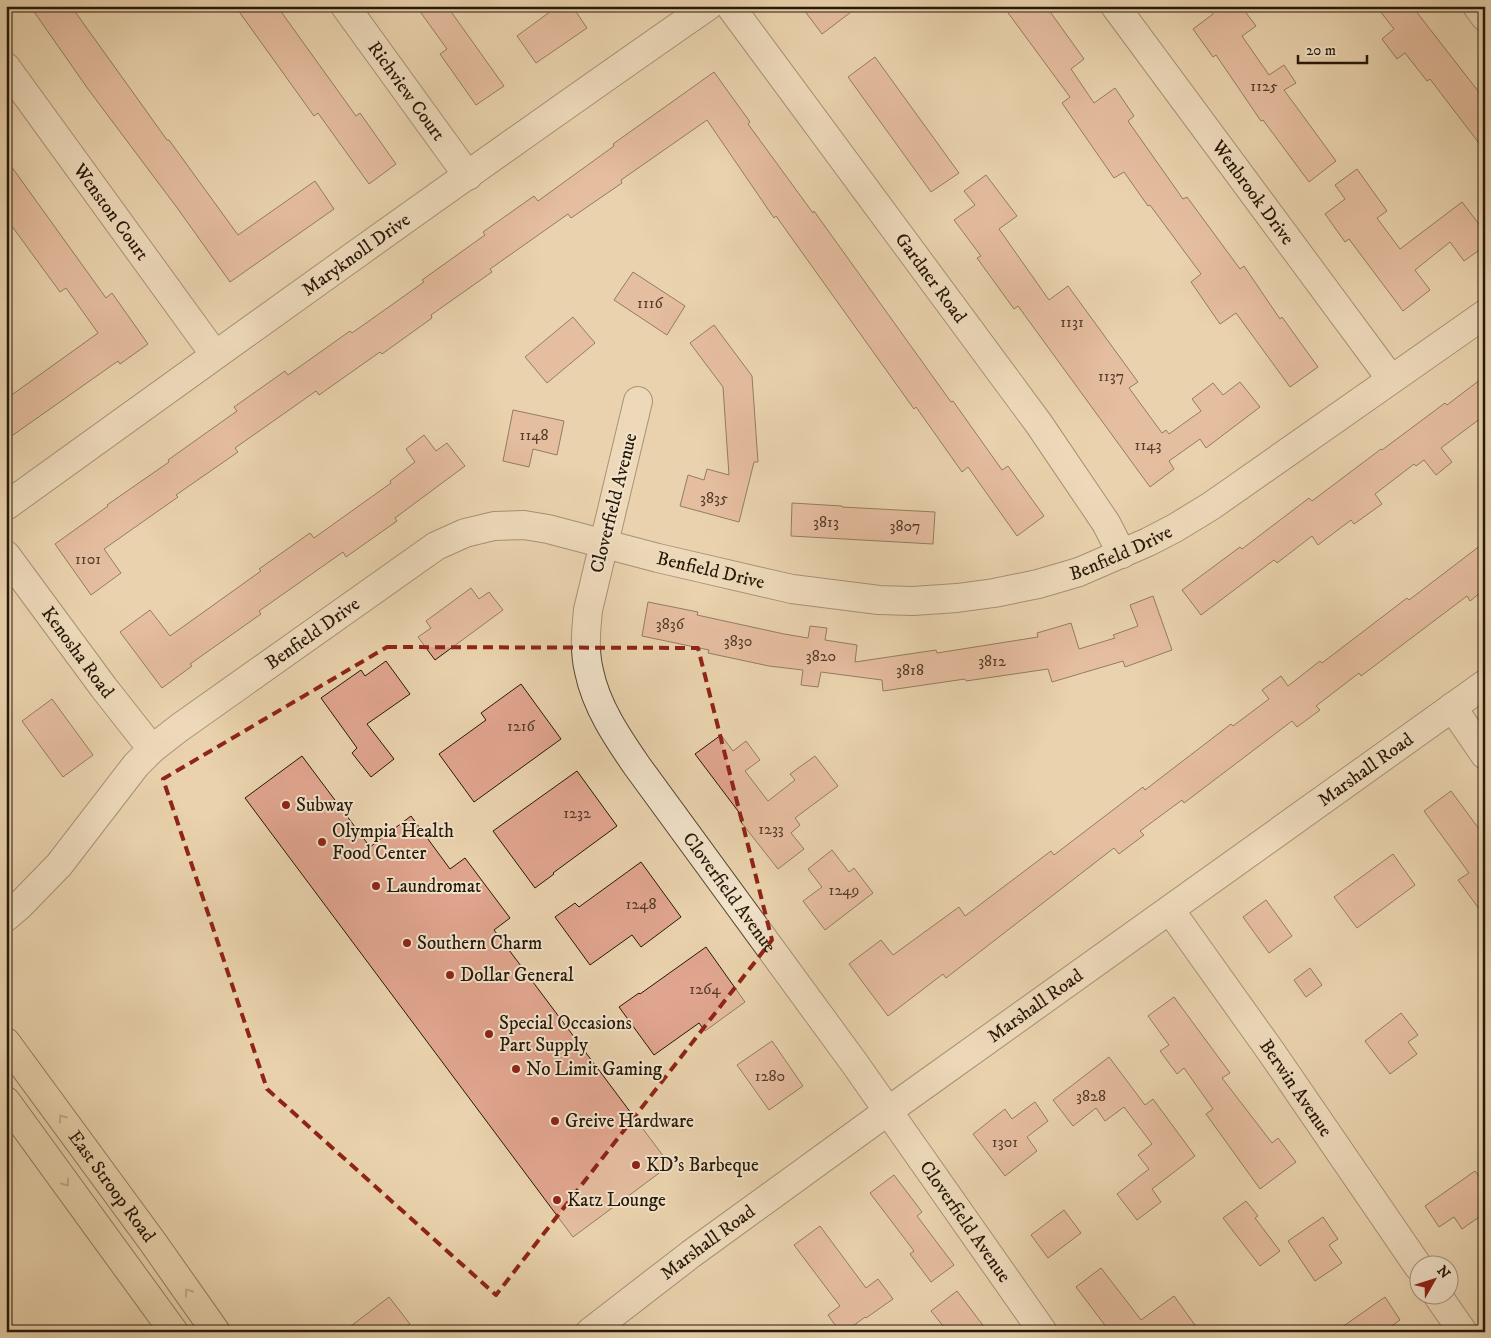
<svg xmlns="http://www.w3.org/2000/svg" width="1491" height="1338" viewBox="0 0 1491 1338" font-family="'IM FELL DW Pica',serif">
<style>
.building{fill:#e0a58e;stroke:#261808}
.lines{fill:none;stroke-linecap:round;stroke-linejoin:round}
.minor-casing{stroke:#574631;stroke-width:30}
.major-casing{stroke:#261808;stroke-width:30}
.minor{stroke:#f1e2ca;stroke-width:28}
.major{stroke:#e9d2ad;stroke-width:28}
.oneway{stroke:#917e63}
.marked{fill:none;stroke:#8f2418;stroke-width:4;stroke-dasharray:10 6;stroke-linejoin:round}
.poi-dot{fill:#8f2418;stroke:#f1e2ca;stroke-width:2}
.labels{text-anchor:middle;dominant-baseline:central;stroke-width:4;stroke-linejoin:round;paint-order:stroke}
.number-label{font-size:16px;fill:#543b2a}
.street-label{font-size:19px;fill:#261808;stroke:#f1e2ca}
.poi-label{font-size:19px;fill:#261808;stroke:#f1e2ca;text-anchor:start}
</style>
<rect width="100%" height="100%" fill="#e9d2ad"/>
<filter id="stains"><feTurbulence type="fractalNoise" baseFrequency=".004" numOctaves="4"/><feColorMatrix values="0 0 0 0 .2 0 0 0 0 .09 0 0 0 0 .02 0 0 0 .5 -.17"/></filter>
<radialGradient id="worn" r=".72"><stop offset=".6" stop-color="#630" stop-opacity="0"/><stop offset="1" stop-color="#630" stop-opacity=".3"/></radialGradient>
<path class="building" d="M 30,6 L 71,6 L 167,140 L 169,140 L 238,235 L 315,181 L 334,209 L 230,282 L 178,209 L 88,89 Z
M 235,6 L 277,6 L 356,116 L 360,113 L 396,164 L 369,184 L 318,113 L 314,116 Z
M 416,6 L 447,6 L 504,86 L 476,105 L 440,54 L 447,49 Z
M 558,6 L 572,6 L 587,28 L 536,63 L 517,36 Z
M 801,6 L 859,6 L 822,34 Z
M 1003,6 L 1046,6 L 1084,59 L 1071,69 L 1094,103 L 1115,88 L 1134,116 L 1128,121 L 1183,199 L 1187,197 L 1240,269 L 1244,266 L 1280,319 L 1282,317 L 1318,367 L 1290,387 L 1236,313 L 1220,324 L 1191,282 L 1201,274 L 1150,205 L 1148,206 L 1124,172 L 1114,178 L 1062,103 L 1070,97 Z
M 1208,6 L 1241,6 L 1256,26 L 1242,36 L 1269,75 L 1284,65 L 1296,83 L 1284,90 L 1336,161 L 1309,182 L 1263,120 L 1261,121 L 1216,55 L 1213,57 L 1193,29 L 1213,14 Z
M 1376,6 L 1412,6 L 1485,100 L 1485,151 L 1430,79 L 1427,81 L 1405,53 L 1397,59 L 1382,39 L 1394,29 Z
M 875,57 L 959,173 L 931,192 L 848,77 Z
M 714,72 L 750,122 L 748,124 L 813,213 L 814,211 L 951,402 L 953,401 L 1002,470 L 1008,466 L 1044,516 L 1017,536 L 968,467 L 962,472 L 916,407 L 914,409 L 776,216 L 774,218 L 707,120 L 621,180 L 622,183 L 571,218 L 568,214 L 490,269 L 492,272 L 431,315 L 432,318 L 382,354 L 380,352 L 319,395 L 316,391 L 235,448 L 238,452 L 176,495 L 178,497 L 104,549 L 121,573 L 91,595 L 55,544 L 108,506 L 107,505 L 169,462 L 168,460 L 237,411 L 234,407 L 285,371 L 288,375 L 350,331 L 352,333 L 424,282 L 422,280 L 485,235 L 483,232 L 534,196 L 538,201 L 614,146 L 613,144 Z
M 6,159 L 106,298 L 112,293 L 148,344 L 120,364 L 118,361 L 6,440 L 6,399 L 98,333 L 66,288 L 60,292 L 6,218 Z
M 1357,169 L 1387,211 L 1377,218 L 1400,249 L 1462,202 L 1485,232 L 1485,246 L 1464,261 L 1450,242 L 1415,270 L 1430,290 L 1403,311 L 1349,239 L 1345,242 L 1325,214 L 1345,199 L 1335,185 Z
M 986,175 L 1017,216 L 999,229 L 1049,300 L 1068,286 L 1138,382 L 1129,388 L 1162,433 L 1166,430 L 1169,434 L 1201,411 L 1192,399 L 1213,383 L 1223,395 L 1240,382 L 1260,407 L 1206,448 L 1200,439 L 1169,461 L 1174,469 L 1150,487 L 1018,306 L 1014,309 L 977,258 L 981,256 L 954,220 L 975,205 L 964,191 Z
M 633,272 L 685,306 L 667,335 L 614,300 Z
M 573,317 L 595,343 L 547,383 L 525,357 Z
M 714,325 L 752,376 L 758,462 L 754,462 L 739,522 L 680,506 L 688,475 L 704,480 L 707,469 L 729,475 L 723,387 L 690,343 Z
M 1485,376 L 1485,415 L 1441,448 L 1452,462 L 1436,475 L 1424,460 L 1416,466 L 1414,464 L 1375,494 L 1382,504 L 1354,524 L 1351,520 L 1318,545 L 1312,536 L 1277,563 L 1274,560 L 1201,615 L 1182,590 L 1240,547 L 1242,549 L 1309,498 L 1312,501 L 1381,449 L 1382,450 L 1445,403 L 1447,405 Z
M 513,410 L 564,421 L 557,455 L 533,449 L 529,467 L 503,461 Z
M 424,435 L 436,451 L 447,443 L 465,466 L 395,518 L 397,521 L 346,557 L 343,552 L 259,611 L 261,614 L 190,664 L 192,666 L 162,688 L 120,632 L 150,610 L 170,636 L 261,571 L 259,569 L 310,533 L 314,538 L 391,483 L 390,481 L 415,462 L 406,449 Z
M 792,503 L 842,506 L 842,507 L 935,512 L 933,544 L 791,536 Z
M 1485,542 L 1485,589 L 1470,601 L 1467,596 L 1361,676 L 1359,673 L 1316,706 L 1320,710 L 1297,727 L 1292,721 L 1184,803 L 1182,800 L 1140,831 L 1144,835 L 1119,854 L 1114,848 L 946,978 L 943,974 L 888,1016 L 849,964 L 881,940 L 893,955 L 959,907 L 965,916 L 1051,851 L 1054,855 L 1143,787 L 1145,790 L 1231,724 L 1233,726 L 1269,699 L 1262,690 L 1281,676 L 1288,686 L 1320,661 L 1322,663 L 1407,598 L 1409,600 Z
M 471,588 L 479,599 L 489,592 L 503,610 L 435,660 L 418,637 L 431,628 L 426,621 Z
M 1153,596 L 1172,650 L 1125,667 L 1123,661 L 1052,682 L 1048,669 L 966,681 L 965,679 L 883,691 L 882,680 L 821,672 L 818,687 L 801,685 L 803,670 L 769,666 L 708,653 L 709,650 L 642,636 L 648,602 L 698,612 L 697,615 L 784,634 L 808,638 L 810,626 L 827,628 L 825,640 L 857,645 L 855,662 L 936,650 L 937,653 L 1038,637 L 1037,633 L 1071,623 L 1079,649 L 1115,638 L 1113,635 L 1138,626 L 1130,605 Z
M 386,661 L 410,694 L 367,724 L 394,759 L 371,777 L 352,753 L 357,748 L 321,698 L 361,670 L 365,676 Z
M 521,684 L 561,739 L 474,802 L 439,754 L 486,720 L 481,713 Z
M 52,699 L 93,755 L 63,777 L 22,721 Z
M 721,735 L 733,751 L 746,741 L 760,760 L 745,771 L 768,801 L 795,780 L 790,774 L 815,756 L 838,786 L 795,818 L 800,825 L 791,833 L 804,849 L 778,869 L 741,822 L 744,819 L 695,754 Z
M 302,756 L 370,847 L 411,816 L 450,869 L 465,858 L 510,918 L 494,930 L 670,1165 L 573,1237 L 245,798 Z
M 577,771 L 617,826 L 553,873 L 554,874 L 535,888 L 493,831 Z
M 1451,791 L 1485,837 L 1485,917 L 1458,880 L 1469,873 L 1424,811 Z
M 832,850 L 849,872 L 854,868 L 873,893 L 825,930 L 803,901 L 822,887 L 808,869 Z
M 1393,854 L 1415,885 L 1357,928 L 1334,897 Z
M 641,862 L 681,917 L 641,947 L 632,935 L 590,965 L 555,917 L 575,903 L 579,907 Z
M 1266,900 L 1292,936 L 1269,953 L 1243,917 Z
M 706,947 L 745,1002 L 705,1031 L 699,1023 L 654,1055 L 619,1007 L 639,993 L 640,994 Z
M 1310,968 L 1322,985 L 1306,997 L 1294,980 Z
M 1174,997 L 1230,1073 L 1222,1078 L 1272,1143 L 1278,1138 L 1296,1162 L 1260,1189 L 1206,1114 L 1213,1109 L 1184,1068 L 1177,1074 L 1160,1051 L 1169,1045 L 1148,1016 Z
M 1401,1013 L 1418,1035 L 1408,1042 L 1417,1054 L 1390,1074 L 1365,1041 Z
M 772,1041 L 803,1086 L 769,1110 L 737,1065 Z
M 1109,1057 L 1145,1105 L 1153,1099 L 1195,1156 L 1152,1189 L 1161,1202 L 1137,1220 L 1117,1194 L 1149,1169 L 1138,1155 L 1152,1144 L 1124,1107 L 1105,1121 L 1096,1108 L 1073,1126 L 1053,1100 Z
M 1035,1102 L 1048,1121 L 1027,1137 L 1037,1151 L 1005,1176 L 973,1134 L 1005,1109 L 1012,1119 Z
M 1475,1171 L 1485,1184 L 1485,1213 L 1462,1229 L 1454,1217 L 1439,1227 L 1425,1206 Z
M 894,1175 L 922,1212 L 917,1216 L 954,1265 L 931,1282 L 910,1254 L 914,1251 L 870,1193 Z
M 1246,1201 L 1258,1216 L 1255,1218 L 1280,1251 L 1260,1266 L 1223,1218 Z
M 1064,1210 L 1081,1233 L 1048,1258 L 1031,1235 Z
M 1323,1217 L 1338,1239 L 1329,1245 L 1342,1263 L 1315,1281 L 1288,1241 Z
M 820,1226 L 866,1288 L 878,1279 L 893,1299 L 866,1318 L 865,1317 L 845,1332 L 840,1332 L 828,1315 L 840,1306 L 794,1245 Z
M 1101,1268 L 1141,1320 L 1174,1296 L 1200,1332 L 1110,1332 L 1076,1287 Z
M 957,1291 L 988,1332 L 948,1332 L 931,1311 Z
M 389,1297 L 410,1324 L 400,1332 L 343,1332 Z
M 1385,1297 L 1400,1320 L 1384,1332 L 1335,1332 Z"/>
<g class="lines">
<g class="minor-casing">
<g id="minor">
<path id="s1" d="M 345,6 L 468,176"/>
<path id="s2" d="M 730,6 L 1039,424 L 1106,523 L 1122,554"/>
<path id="s3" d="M 1115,6 L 1391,379"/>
<path d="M 1477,6 L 1485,17"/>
<path id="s4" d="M 6,67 L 215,355"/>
<path id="s5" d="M 638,401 L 588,610 C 586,630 584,651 589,671 C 596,706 617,737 637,766 L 855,1064 L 1043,1332"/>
<path id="s6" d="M 6,506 C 239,338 472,170 708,6"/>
<path id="s7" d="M 6,555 L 104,688 L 152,749"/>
<path d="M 1452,707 L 1485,755"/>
<path id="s8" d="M 1170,910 L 1272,1053 L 1418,1266"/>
<path id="s9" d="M 6,917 L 20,905 L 59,865 L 136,765 L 152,749 L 179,728 L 436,546 L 465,533 L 494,526 L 524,525 L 548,529 L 658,558 L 792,589 L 879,600 L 913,601 L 957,598 L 994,593 L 1038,584 L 1079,572 L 1148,542 L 1175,528 L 1211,506 L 1485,314"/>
<path d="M 1438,1296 L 1463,1332"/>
<path id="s10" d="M 590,1332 L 691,1254 L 888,1111 L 1485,684"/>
</g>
</g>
<g class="major-casing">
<g id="major">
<path id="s11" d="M 6,1042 L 152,1241 L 216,1332"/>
<path d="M 6,1101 L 174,1332"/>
</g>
</g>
<use href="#minor" class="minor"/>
<use href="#major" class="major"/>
</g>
<defs><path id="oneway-chevron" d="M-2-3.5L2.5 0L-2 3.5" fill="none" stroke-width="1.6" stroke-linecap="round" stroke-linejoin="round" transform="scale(1.25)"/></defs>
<g class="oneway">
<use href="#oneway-chevron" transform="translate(62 1118) rotate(-126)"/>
<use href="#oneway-chevron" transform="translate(66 1183) rotate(54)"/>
<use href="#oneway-chevron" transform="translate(188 1292) rotate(-125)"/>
</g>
<path d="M0 0H1491V1338H0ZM 387,647 L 698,648 L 772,940 L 496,1295 L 267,1089 L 163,779 Z" fill="#e9d2ad" fill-opacity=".55" fill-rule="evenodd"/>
<path class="marked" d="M 387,647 L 698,648 L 772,940 L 496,1295 L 267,1089 L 163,779 Z"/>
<g class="poi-dot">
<circle cx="286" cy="805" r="5"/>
<circle cx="322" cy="842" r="5"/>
<circle cx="376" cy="886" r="5"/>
<circle cx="407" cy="943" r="5"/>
<circle cx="450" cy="975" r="5"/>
<circle cx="489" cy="1034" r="5"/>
<circle cx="516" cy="1069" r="5"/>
<circle cx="555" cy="1121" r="5"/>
<circle cx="636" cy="1165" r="5"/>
<circle cx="557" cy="1200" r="5"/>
</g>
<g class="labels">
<g class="number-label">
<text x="1264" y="86">1125</text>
<text x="650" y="303">1116</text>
<text x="1072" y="322">1131</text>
<text x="1111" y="376">1137</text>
<text x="534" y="435">1148</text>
<text x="1148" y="445">1143</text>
<text x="714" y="498">3835</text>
<text x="826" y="522">3813</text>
<text x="905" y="526">3807</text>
<text x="88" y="559">1101</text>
<text x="670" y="624">3836</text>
<text x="738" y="641">3830</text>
<text x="821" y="656">3820</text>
<text x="992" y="661">3812</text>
<text x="910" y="670">3818</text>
<text x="521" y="726">1216</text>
<text x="577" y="813">1232</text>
<text x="771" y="829">1233</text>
<text x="844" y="890">1249</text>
<text x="641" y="904">1248</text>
<text x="705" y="989">1264</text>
<text x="770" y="1076">1280</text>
<text x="1091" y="1096">3828</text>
<text x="1005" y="1142">1301</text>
</g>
<g class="street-label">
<text stroke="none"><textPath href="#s1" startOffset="105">Richview Court</textPath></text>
<text stroke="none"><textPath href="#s3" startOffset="232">Wenbrook Drive</textPath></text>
<text stroke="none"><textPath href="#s4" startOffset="179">Wenston Court</textPath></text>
<text stroke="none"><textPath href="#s6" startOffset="431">Maryknoll Drive</textPath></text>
<text stroke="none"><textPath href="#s2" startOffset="338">Gardner Road</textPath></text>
<text transform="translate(614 503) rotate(-76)">Cloverfield Avenue</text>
<text stroke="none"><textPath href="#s9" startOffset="1276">Benfield Drive</textPath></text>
<text stroke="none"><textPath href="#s9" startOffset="856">Benfield Drive</textPath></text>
<text stroke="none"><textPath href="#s9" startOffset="421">Benfield Drive</textPath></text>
<text stroke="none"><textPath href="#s7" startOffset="121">Kenosha Road</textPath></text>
<text stroke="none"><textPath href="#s10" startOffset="958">Marshall Road</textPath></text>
<text stroke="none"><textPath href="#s5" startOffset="540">Cloverfield Avenue</textPath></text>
<text stroke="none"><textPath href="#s10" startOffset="552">Marshall Road</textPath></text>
<text stroke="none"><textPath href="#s8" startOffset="218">Berwin Avenue</textPath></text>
<text stroke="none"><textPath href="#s11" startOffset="179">East Stroop Road</textPath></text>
<text stroke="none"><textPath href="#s5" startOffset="945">Cloverfield Avenue</textPath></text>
<text stroke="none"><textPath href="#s10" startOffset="148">Marshall Road</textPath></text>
</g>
<g class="poi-label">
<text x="296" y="805">Subway</text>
<text x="332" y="831">Olympia Health<tspan x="332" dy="22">Food Center</tspan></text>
<text x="386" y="886">Laundromat</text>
<text x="417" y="943">Southern Charm</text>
<text x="460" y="975">Dollar General</text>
<text x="499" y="1023">Special Occasions<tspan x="499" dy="22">Part Supply</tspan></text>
<text x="526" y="1069">No Limit Gaming</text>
<text x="565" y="1121">Greive Hardware</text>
<text x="646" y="1165">KD's Barbeque</text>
<text x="567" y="1200">Katz Lounge</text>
</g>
</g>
<rect width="1491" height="1338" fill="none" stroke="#e9d2ad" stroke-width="25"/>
<rect x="8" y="8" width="1476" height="1323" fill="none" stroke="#261808" stroke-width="2.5"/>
<rect x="12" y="12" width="1466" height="1313" fill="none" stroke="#261808"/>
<g transform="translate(1434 1280) rotate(51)"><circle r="24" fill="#f1e2ca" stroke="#a0917c"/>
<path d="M0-4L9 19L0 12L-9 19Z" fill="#8f2418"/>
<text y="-8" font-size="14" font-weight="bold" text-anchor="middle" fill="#261808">N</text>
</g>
<path d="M1298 55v8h69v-8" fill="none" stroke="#261808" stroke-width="2.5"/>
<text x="1306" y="55" font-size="15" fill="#261808" stroke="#f1e2ca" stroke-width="4" paint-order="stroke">20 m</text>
<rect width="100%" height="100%" filter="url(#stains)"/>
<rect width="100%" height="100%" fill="url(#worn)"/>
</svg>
